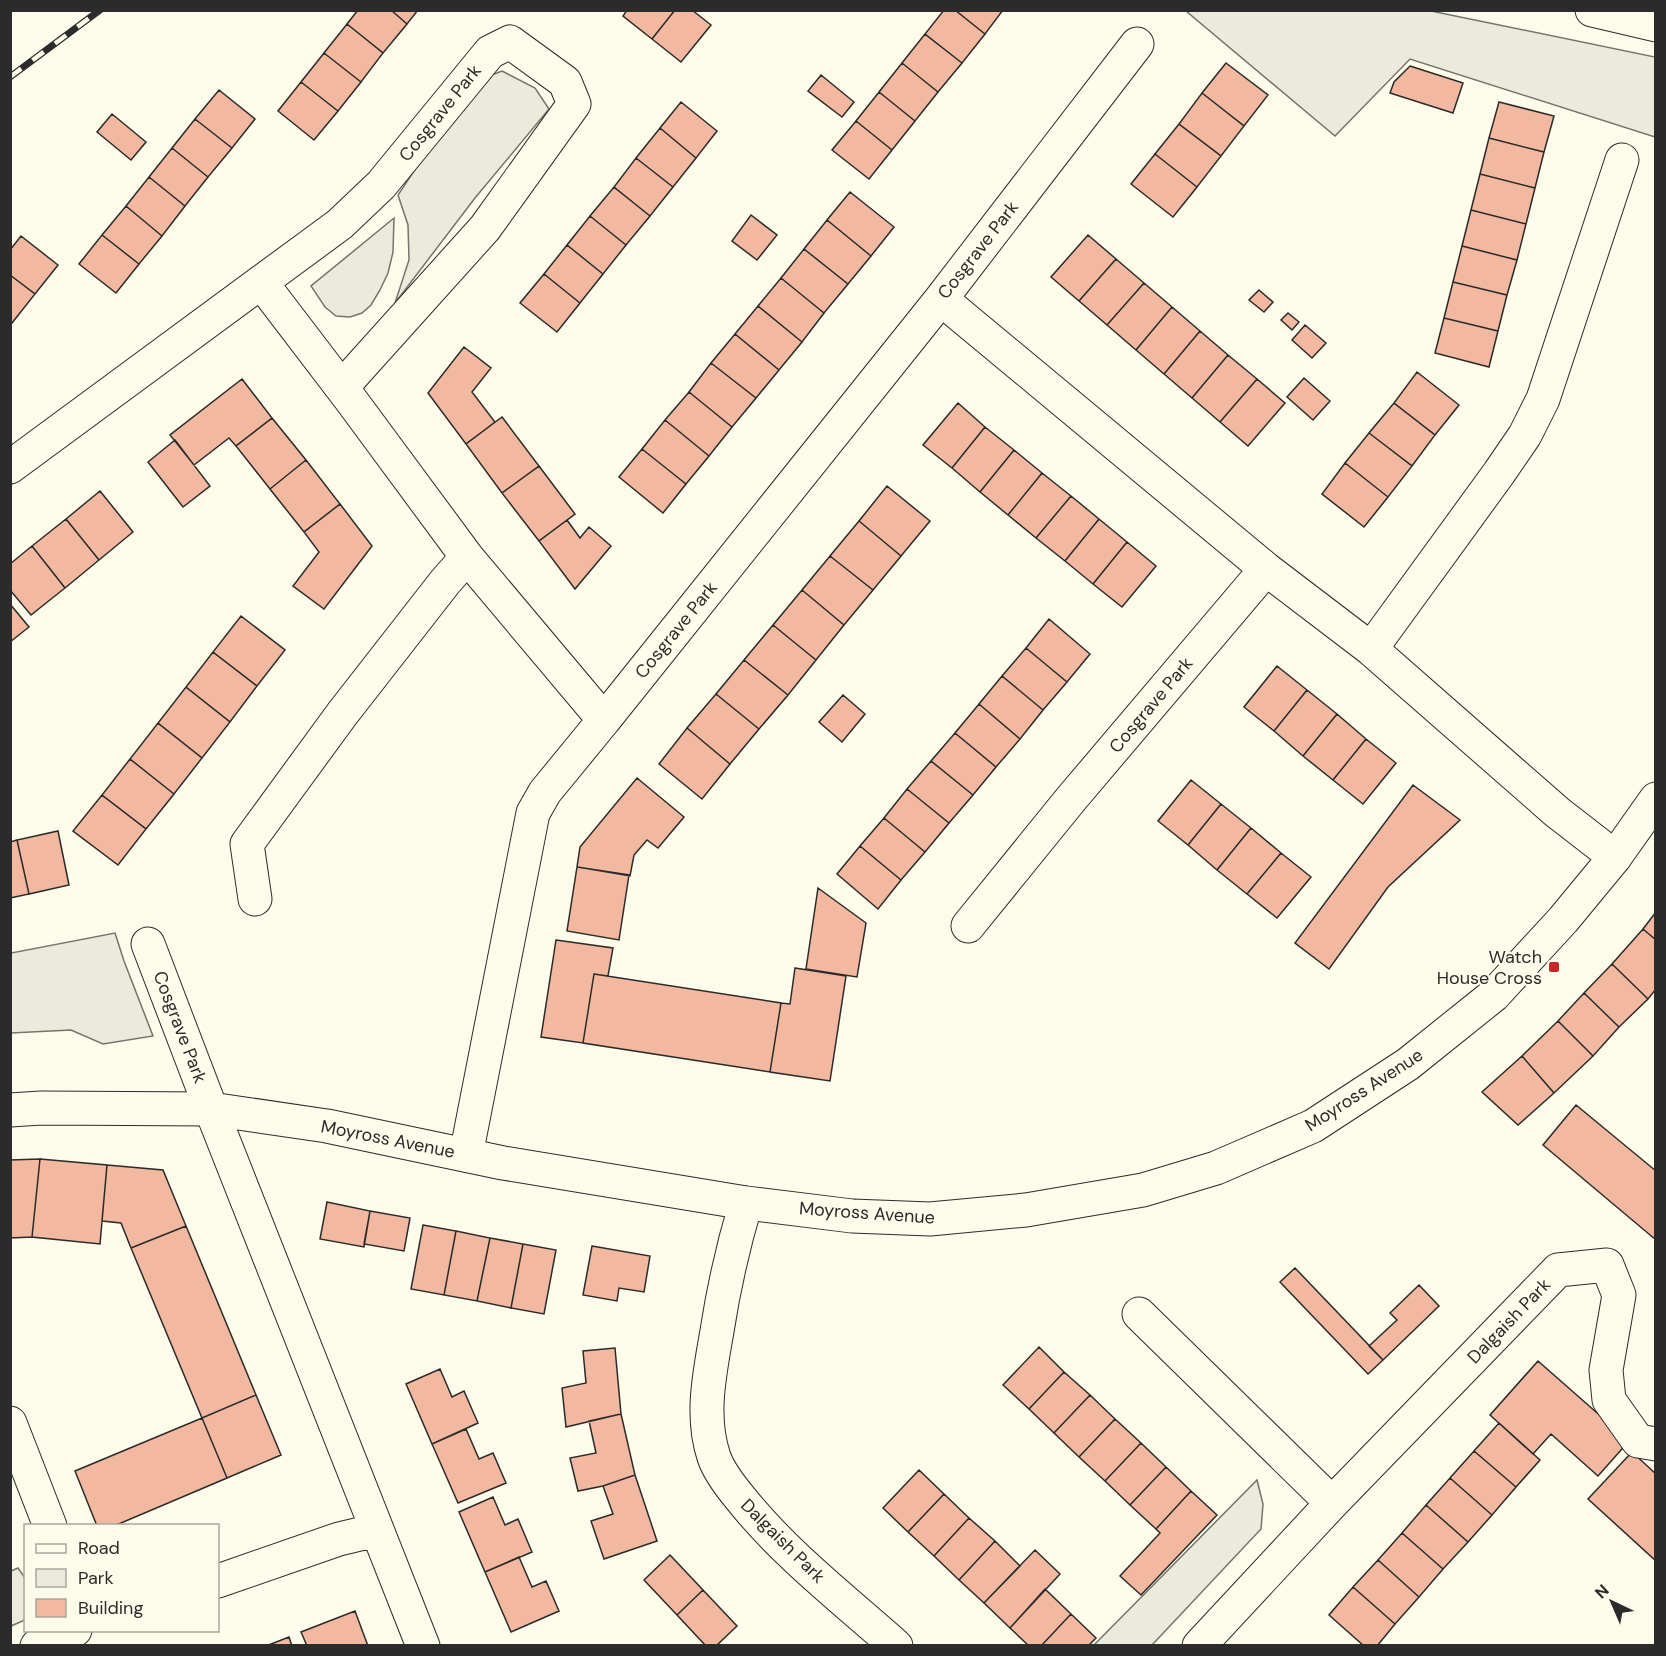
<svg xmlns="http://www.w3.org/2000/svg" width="1666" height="1656" viewBox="0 0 1666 1656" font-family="'DM Sans',sans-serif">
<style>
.green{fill:#ecebdb;stroke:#74746e;stroke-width:1.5}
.building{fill:#f2b8a0;stroke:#2b2b2b;stroke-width:1.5}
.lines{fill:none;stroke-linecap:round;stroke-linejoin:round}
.minor-casing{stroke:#2b2b2b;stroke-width:35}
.tertiary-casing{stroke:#2b2b2b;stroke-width:35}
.minor{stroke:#fdfbea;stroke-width:33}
.tertiary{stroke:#fdfbea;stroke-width:33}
.rail-casing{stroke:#2b2b2b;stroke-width:7}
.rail{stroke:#fdfbea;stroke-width:4.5;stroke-dasharray:14;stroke-linecap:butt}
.poi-dot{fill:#c62828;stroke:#fdfbea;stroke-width:2}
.labels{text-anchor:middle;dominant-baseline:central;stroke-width:4.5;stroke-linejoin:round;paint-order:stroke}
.street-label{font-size:18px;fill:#2b2b2b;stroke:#fdfbea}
.poi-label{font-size:18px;fill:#2b2b2b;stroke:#fdfbea;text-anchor:end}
</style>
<rect width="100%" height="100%" fill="#fdfbea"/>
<path class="green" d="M 1186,11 L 1431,11 L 1655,57 L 1655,137 L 1410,59 L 1335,136 Z
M 502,71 L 535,88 L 549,109 L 475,198 L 395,303 L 409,260 L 408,225 L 398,195 L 420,162 L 489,76 Z
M 394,218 L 393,252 L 388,273 L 380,290 L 371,305 L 362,313 L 350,317 L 336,316 L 325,307 L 311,286 Z
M 115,933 L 124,961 L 153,1036 L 103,1044 L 71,1030 L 11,1033 L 11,953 Z
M 1257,1480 L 1263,1504 L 1261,1529 L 1152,1645 L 1094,1645 Z
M 18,1568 L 25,1578 L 25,1620 L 11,1626 L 11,1571 Z"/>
<path class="building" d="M 358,10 L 391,10 L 407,24 L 383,53 L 347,24 Z
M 391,10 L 418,10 L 407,24 Z
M 627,10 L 675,10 L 652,39 L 623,16 Z
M 675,10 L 692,10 L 711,25 L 681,62 L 652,39 Z
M 944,10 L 955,10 L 985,34 L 962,63 L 925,34 Z
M 955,10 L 1003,10 L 985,34 Z
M 347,24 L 383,53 L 361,82 L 324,53 Z
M 925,34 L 962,63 L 938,92 L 902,63 Z
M 324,53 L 361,82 L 338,111 L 301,82 Z
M 902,63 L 938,92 L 915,121 L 879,92 Z
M 1226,63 L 1268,95 L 1244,126 L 1202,93 Z
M 1410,66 L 1463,83 L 1453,113 L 1390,93 L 1394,82 Z
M 821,75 L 854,102 L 842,117 L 808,91 Z
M 301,82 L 338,111 L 314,140 L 278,111 Z
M 219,90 L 255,119 L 232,148 L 195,119 Z
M 879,92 L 915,121 L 892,150 L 856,121 Z
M 1202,93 L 1244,126 L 1221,156 L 1179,124 Z
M 681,102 L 717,131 L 696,158 L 660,128 Z
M 1499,102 L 1554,116 L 1544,152 L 1489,138 Z
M 112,114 L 146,142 L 131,160 L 97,132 Z
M 195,119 L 232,148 L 208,177 L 172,148 Z
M 856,121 L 892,150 L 869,179 L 832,150 Z
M 1179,124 L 1221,156 L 1197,187 L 1155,154 Z
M 660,128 L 696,158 L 673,187 L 636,158 Z
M 1489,138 L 1544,152 L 1535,188 L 1480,174 Z
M 172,148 L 208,177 L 185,206 L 149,177 Z
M 1155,154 L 1197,187 L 1173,217 L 1131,184 Z
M 636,158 L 673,187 L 650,216 L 614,187 Z
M 1480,174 L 1535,188 L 1526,224 L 1471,210 Z
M 149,177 L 185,206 L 162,236 L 126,206 Z
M 614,187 L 650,216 L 626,245 L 590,216 Z
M 850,192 L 894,227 L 871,256 L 827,220 Z
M 126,206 L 162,236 L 139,264 L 102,235 Z
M 1471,210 L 1526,224 L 1517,260 L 1462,246 Z
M 751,215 L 777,235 L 757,260 L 732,241 Z
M 590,216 L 626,245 L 603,274 L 567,245 Z
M 827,220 L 871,256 L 848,284 L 804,249 Z
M 102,235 L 139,264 L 116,293 L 79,264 Z
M 1088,235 L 1116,259 L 1079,301 L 1051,277 Z
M 21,236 L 58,265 L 35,294 L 10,275 L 10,250 Z
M 567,245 L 603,274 L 580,303 L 544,274 Z
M 1462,246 L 1517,260 L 1507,295 L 1453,282 Z
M 804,249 L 848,284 L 824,313 L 781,278 Z
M 1116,259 L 1144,283 L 1107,325 L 1079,301 Z
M 544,274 L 580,303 L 557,332 L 520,303 Z
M 10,275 L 35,294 L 12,323 L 10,322 Z
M 781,278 L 824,313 L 802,342 L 758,306 Z
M 1453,282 L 1507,295 L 1498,331 L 1444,318 Z
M 1144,283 L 1172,307 L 1136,350 L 1107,325 Z
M 1259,290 L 1273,302 L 1264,312 L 1249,300 Z
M 758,306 L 802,342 L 779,370 L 735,334 Z
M 1172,307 L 1200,331 L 1164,374 L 1136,350 Z
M 1288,313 L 1299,322 L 1292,330 L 1281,320 Z
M 1444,318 L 1498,331 L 1489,367 L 1435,353 Z
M 1305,325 L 1326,343 L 1312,358 L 1292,340 Z
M 1200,331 L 1228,355 L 1192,398 L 1164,374 Z
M 735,334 L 779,370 L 756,398 L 711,363 Z
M 464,347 L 491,368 L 472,392 L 495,422 L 466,444 L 428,393 Z
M 1228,355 L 1257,379 L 1220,422 L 1192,398 Z
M 711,363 L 756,398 L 732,427 L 689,392 Z
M 1417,372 L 1459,405 L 1435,435 L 1394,403 Z
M 1304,378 L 1330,401 L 1313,420 L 1287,397 Z
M 242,379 L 272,418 L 236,446 L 229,438 L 194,465 L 170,435 Z
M 1257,379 L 1285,403 L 1248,446 L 1220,422 Z
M 689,392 L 732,427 L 709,456 L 665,420 Z
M 958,403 L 985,427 L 952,468 L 923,445 Z
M 1394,403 L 1435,435 L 1412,466 L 1369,433 Z
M 502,417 L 539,466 L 502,493 L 466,444 Z
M 272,418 L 306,460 L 270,489 L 236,446 Z
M 665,420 L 709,456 L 686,484 L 642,449 Z
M 985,427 L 1014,450 L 980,492 L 952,468 Z
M 1369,433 L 1412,466 L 1388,497 L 1345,463 Z
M 175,440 L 210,486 L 183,507 L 148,462 Z
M 642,449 L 686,484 L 663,513 L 619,477 Z
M 1014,450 L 1042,473 L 1008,515 L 980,492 Z
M 306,460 L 340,504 L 304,532 L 270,489 Z
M 1345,463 L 1388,497 L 1364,527 L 1322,494 Z
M 539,466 L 575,514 L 539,541 L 502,493 Z
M 1042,473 L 1071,496 L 1036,538 L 1008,515 Z
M 887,486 L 930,521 L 901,556 L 859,521 Z
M 100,491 L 133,532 L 99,560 L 66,519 Z
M 1071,496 L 1099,519 L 1065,561 L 1036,538 Z
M 340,504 L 372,546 L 324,609 L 293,586 L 319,552 L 304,532 Z
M 66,519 L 99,560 L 65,588 L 32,546 Z
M 1099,519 L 1127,542 L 1093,584 L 1065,561 Z
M 567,520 L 580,538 L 589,527 L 611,546 L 575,589 L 539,541 Z
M 859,521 L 901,556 L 873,590 L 830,556 Z
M 1127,542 L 1156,566 L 1122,607 L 1093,584 Z
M 32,546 L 65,588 L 31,615 L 10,590 L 10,564 Z
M 830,556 L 873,590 L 844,625 L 802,590 Z
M 802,590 L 844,625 L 816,660 L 773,625 Z
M 10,604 L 29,627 L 10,642 Z
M 241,616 L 285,650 L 257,686 L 213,652 Z
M 1049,619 L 1090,654 L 1067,682 L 1026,648 Z
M 773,625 L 816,660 L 788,695 L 744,660 Z
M 1026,648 L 1067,682 L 1043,710 L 1002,676 Z
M 213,652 L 257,686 L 230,722 L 186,687 Z
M 744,660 L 788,695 L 759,729 L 716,694 Z
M 1277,666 L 1307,690 L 1274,731 L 1244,707 Z
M 1002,676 L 1043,710 L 1020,739 L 979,704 Z
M 186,687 L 230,722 L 202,758 L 158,723 Z
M 1307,690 L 1337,714 L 1303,756 L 1274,731 Z
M 716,694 L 759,729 L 730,764 L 687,728 Z
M 843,695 L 865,714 L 842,742 L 819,722 Z
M 979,704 L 1020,739 L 996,767 L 955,733 Z
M 1337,714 L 1366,739 L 1333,780 L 1303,756 Z
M 158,723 L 202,758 L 174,794 L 130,759 Z
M 687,728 L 730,764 L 702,799 L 659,764 Z
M 955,733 L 996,767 L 973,795 L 931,761 Z
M 1366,739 L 1396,763 L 1363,804 L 1333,780 Z
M 130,759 L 174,794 L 146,829 L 102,795 Z
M 931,761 L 973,795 L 949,823 L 907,789 Z
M 637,778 L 684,817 L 658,848 L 647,840 L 634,855 L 630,876 L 577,867 L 580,847 Z
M 1191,780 L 1221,804 L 1188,845 L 1158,821 Z
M 1413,785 L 1460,820 L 1388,887 L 1329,969 L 1295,943 Z
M 907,789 L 949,823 L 925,852 L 884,818 Z
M 102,795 L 146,829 L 118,865 L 73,831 Z
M 1221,804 L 1251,828 L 1217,870 L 1188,845 Z
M 884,818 L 925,852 L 901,880 L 860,846 Z
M 1251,828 L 1281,853 L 1247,894 L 1217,870 Z
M 58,831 L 69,885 L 29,894 L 17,840 Z
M 17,840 L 29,894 L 10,898 L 10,842 Z
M 860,846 L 901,880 L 878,909 L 837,874 Z
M 1281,853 L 1311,877 L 1277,918 L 1247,894 Z
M 577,867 L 629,875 L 619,940 L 567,931 Z
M 818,888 L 866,923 L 857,977 L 806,969 Z
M 1656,912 L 1656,940 L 1643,929 Z
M 1643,929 L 1656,940 L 1656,989 L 1648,999 L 1612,964 Z
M 556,940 L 613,948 L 608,976 L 594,974 L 583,1043 L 541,1037 Z
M 1612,964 L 1648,999 L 1619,1027 L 1584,993 Z
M 795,968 L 846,976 L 830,1081 L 770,1072 L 781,1003 L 790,1004 Z
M 594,974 L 781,1003 L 770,1072 L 583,1043 Z
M 1584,993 L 1619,1027 L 1593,1056 L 1558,1021 Z
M 1558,1021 L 1593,1056 L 1554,1093 L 1522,1056 Z
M 1522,1056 L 1554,1093 L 1518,1125 L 1482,1092 Z
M 1576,1105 L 1656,1171 L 1656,1240 L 1543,1145 Z
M 40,1159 L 32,1237 L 10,1238 L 10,1160 Z
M 40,1159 L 107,1165 L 100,1244 L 32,1237 Z
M 107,1165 L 163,1170 L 186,1226 L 131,1248 L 121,1223 L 102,1221 Z
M 327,1202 L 370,1211 L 364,1247 L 320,1239 Z
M 370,1211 L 410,1218 L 404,1251 L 364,1244 Z
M 423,1225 L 456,1231 L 444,1295 L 411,1289 Z
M 186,1226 L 256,1395 L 202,1418 L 131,1248 Z
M 456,1231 L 490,1238 L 477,1301 L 444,1295 Z
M 490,1238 L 523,1244 L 511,1308 L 477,1301 Z
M 523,1244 L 556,1250 L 544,1314 L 511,1308 Z
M 592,1246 L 650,1256 L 644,1292 L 619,1288 L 617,1301 L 583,1295 Z
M 1295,1268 L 1383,1360 L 1368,1374 L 1280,1282 Z
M 1419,1285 L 1439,1306 L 1383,1360 L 1369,1346 L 1397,1320 L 1390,1313 Z
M 1039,1347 L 1064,1372 L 1029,1409 L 1003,1385 Z
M 615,1348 L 621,1414 L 566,1427 L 562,1388 L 586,1383 L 583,1351 Z
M 1538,1361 L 1629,1441 L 1598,1476 L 1551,1434 L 1533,1454 L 1490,1415 Z
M 440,1369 L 452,1397 L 464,1391 L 478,1423 L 432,1444 L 406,1384 Z
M 1064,1372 L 1090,1395 L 1054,1433 L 1029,1409 Z
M 256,1395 L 281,1455 L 227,1478 L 202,1418 Z
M 1090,1395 L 1115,1419 L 1079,1457 L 1054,1433 Z
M 621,1414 L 635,1475 L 603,1486 L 578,1491 L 570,1458 L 596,1453 L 589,1421 Z
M 202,1418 L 227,1478 L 114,1526 L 97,1526 L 75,1471 Z
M 1115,1419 L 1141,1443 L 1105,1481 L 1079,1457 Z
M 1499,1423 L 1540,1460 L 1516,1487 L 1474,1451 Z
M 466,1429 L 479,1459 L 493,1453 L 506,1483 L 458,1503 L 432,1444 Z
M 1141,1443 L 1166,1467 L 1130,1505 L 1105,1481 Z
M 1474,1451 L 1516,1487 L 1492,1515 L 1450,1478 Z
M 1632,1452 L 1656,1474 L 1656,1561 L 1588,1499 Z
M 1166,1467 L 1191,1491 L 1156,1529 L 1130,1505 Z
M 919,1470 L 944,1494 L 908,1532 L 883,1508 Z
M 635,1475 L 657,1541 L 604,1559 L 591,1521 L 613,1514 L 603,1486 Z
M 1450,1478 L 1492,1515 L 1468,1542 L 1426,1505 Z
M 1191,1491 L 1217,1515 L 1141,1595 L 1120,1576 L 1160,1533 L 1156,1529 Z
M 944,1494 L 969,1518 L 934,1556 L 908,1532 Z
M 493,1497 L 505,1525 L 518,1519 L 532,1552 L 485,1572 L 459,1512 Z
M 1426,1505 L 1468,1542 L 1443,1569 L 1402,1533 Z
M 969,1518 L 995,1541 L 959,1580 L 934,1556 Z
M 1402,1533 L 1443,1569 L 1419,1597 L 1378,1560 Z
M 995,1541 L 1020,1566 L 984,1603 L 959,1580 Z
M 1035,1550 L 1060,1574 L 1010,1628 L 984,1603 Z
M 670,1555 L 703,1590 L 677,1615 L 644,1580 Z
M 519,1557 L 532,1587 L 546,1581 L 559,1611 L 511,1632 L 485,1572 Z
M 1378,1560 L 1419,1597 L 1395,1624 L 1353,1587 Z
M 1353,1587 L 1395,1624 L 1377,1646 L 1364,1646 L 1329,1615 Z
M 1045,1589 L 1071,1614 L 1041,1646 L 1029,1646 L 1010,1628 Z
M 703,1590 L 737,1626 L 716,1646 L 706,1646 L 677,1615 Z
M 355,1611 L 368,1646 L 307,1646 L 301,1632 Z
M 1071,1614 L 1096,1638 L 1088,1646 L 1041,1646 Z
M 289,1637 L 292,1646 L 266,1646 Z"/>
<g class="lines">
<g class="minor-casing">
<path id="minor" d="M 1592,10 L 1656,25
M 261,282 L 351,400 L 467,557 L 604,720 L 941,299 L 1137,44
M 941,299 L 1266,569 L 1371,649 L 1557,812 L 1615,857
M 10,467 L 340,224 L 381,185 L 490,52 L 510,42 L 565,82 L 574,104 L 485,228 L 342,387
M 1371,649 L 1499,473 L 1525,435 L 1543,399 L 1622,160
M 255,899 L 247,844 L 342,714 L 445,582 L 467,557
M 968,926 L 1071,799 L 1266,569
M 148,944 L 211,1109 L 423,1646
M 466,1155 L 533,813 L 545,792 L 604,720
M 746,1203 C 733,1246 724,1286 717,1331 C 710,1372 700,1416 714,1457 C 719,1472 731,1487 741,1499 C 785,1554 843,1599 896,1646
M 1139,1314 L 1332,1503 L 1199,1646
M 10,1423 L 50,1526
M 1332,1503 L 1558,1270 L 1607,1265 L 1619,1295 L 1606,1370 L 1609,1400 L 1638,1441 L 1656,1444
M 218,1581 L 339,1539 L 377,1530
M 37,1646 L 75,1630"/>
</g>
<g class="tertiary-casing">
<path id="tertiary" d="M 10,1110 L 41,1108 L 211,1109 L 327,1126 L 503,1163 L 746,1203 L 852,1216 L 930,1219 L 1026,1210 L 1143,1190 L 1216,1168 L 1313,1126 L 1408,1064 L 1494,995 L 1563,920 L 1615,857 L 1656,799"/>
</g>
<use href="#minor" class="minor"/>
<use href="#tertiary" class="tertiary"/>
<g class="rail-casing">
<path id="rail" d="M 10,77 L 100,10"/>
</g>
<use href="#rail" class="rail"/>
</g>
<rect class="poi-dot" x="1548" y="961" width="12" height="12" rx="3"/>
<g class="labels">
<g class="street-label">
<text transform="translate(440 113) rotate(-51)">Cosgrave Park</text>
<text transform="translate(978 250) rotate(-52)">Cosgrave Park</text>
<text transform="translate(676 630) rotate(-51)">Cosgrave Park</text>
<text transform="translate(1151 705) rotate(-50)">Cosgrave Park</text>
<text transform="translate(180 1027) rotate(69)">Cosgrave Park</text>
<text transform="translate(1364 1090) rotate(-33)">Moyross Avenue</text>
<text transform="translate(388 1139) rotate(11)">Moyross Avenue</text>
<text transform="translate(867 1213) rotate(4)">Moyross Avenue</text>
<text transform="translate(1509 1321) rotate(-46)">Dalgaish Park</text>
<text transform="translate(783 1541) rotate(45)">Dalgaish Park</text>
</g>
<g class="poi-label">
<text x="1542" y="957">Watch<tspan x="1542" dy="21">House Cross</tspan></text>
</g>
</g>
<rect width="1666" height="1656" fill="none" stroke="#2b2b2b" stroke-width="24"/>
<rect x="24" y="1524" width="195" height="108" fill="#fdfbea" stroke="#a9a89e" stroke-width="1.5"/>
<rect x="36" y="1544" width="30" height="9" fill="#fdfbea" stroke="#a9a89e" stroke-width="1.5"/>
<text x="78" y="1554" font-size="18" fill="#2b2b2b">Road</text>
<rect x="36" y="1569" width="30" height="18" fill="#ecebdb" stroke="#a9a89e" stroke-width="1.5"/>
<text x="78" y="1584" font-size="18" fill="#2b2b2b">Park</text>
<rect x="36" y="1599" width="30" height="18" fill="#f2b8a0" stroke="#a9a89e" stroke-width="1.5"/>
<text x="78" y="1614" font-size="18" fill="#2b2b2b">Building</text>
<g transform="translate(1612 1602) rotate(316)" stroke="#fdfbea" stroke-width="4.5" paint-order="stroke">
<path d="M0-4.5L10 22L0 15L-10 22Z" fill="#2b2b2b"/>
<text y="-9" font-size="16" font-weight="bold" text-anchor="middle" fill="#2b2b2b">N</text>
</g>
</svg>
